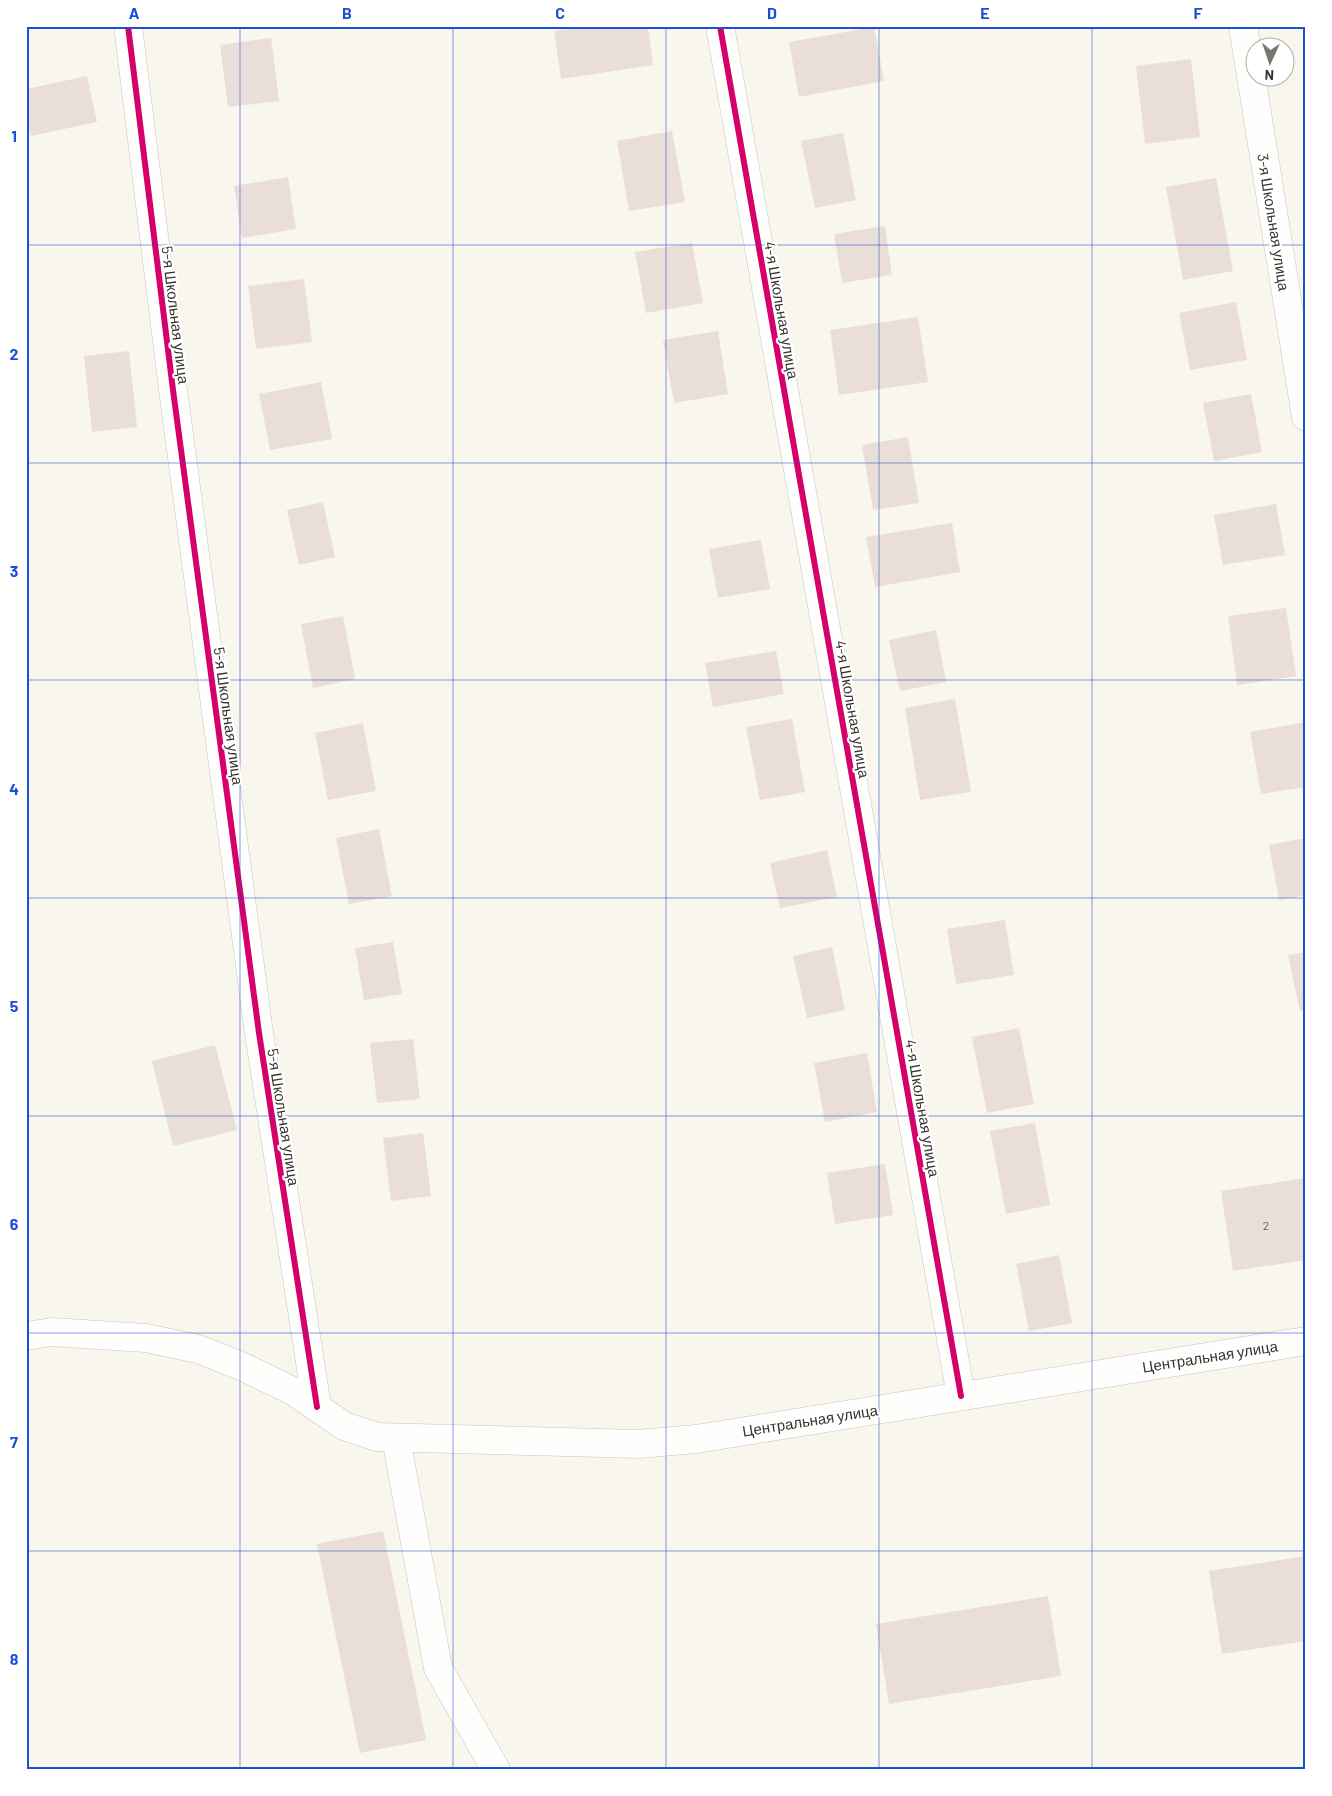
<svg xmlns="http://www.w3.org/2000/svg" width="1332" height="1796" viewBox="0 0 1332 1796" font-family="Barlow,sans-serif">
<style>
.building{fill:#eaded8}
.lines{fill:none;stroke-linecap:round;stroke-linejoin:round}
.minor-casing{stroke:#c6c4bd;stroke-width:29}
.minor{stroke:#fefefc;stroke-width:28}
.cycleway-casing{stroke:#fff;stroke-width:9}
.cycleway{stroke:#d6006c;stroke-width:6}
.grid{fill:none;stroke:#1d4ed8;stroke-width:1;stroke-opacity:0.55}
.labels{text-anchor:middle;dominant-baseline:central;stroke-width:4.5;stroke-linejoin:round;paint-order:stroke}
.number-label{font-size:12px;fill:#645f58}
.street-label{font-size:15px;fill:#36332c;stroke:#fff}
.neatline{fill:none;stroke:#1d4ed8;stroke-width:2}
.grid-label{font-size:16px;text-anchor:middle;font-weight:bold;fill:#1d4ed8}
</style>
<rect width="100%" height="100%" fill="#f9f6ee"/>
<path class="building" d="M 589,26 L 648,26 L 653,65 L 561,79 L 554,31 Z
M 874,27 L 884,81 L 799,97 L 789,42 Z
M 271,38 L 279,101 L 228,107 L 220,45 Z
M 1191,59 L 1200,137 L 1145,144 L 1136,66 Z
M 87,76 L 97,122 L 31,136 L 26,115 L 26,89 Z
M 672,131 L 685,202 L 629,211 L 617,141 Z
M 843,133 L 856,200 L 815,208 L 801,141 Z
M 288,177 L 296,229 L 242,238 L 234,186 Z
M 1216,178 L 1233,271 L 1183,280 L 1166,187 Z
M 885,226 L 892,275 L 842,283 L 834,234 Z
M 692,243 L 703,303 L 646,313 L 635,252 Z
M 304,279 L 312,342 L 256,349 L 248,286 Z
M 1236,302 L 1247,360 L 1190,370 L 1179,313 Z
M 918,317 L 928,382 L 839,395 L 830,330 Z
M 718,331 L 728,394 L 674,403 L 663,340 Z
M 129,351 L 137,427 L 92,432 L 84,356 Z
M 321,382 L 332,439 L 270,450 L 259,394 Z
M 1251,394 L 1262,452 L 1214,461 L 1203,403 Z
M 908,437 L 919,503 L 873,510 L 862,445 Z
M 323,502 L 335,557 L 299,565 L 287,510 Z
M 1276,504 L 1285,555 L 1223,565 L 1214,515 Z
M 952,523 L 960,572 L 875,587 L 866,537 Z
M 761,540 L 770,589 L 718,598 L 709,549 Z
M 1286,608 L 1296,676 L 1237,685 L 1228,616 Z
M 343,616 L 355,679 L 313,688 L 301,624 Z
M 936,630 L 946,682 L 900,691 L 889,640 Z
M 776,651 L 784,694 L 713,707 L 705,663 Z
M 955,699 L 971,792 L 920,800 L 905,708 Z
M 792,719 L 805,792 L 760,800 L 746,727 Z
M 1306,722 L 1306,787 L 1261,794 L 1250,732 Z
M 363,723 L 376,791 L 328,800 L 315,733 Z
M 379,829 L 392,896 L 349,904 L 336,838 Z
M 1306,838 L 1306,895 L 1279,900 L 1269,845 Z
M 827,850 L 837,897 L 780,908 L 770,863 Z
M 1005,920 L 1014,975 L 956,984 L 947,929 Z
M 393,942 L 402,994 L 364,1000 L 355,948 Z
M 832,947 L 845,1010 L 807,1018 L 793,956 Z
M 1306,952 L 1306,1010 L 1300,1011 L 1288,955 Z
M 1019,1028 L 1034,1104 L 987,1113 L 972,1037 Z
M 413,1039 L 420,1099 L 377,1103 L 370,1043 Z
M 215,1045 L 237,1130 L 173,1146 L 152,1061 Z
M 867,1053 L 877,1112 L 825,1122 L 814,1063 Z
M 1035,1123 L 1050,1205 L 1006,1214 L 990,1131 Z
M 423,1133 L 431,1196 L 391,1201 L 383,1138 Z
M 885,1164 L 893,1215 L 835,1224 L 827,1173 Z
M 1306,1178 L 1306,1260 L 1233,1271 L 1221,1191 Z
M 1059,1255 L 1072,1323 L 1029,1331 L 1016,1264 Z
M 383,1531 L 426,1740 L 360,1753 L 317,1544 Z
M 1306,1556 L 1306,1641 L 1222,1654 L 1209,1571 Z
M 1048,1596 L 1061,1676 L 889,1704 L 876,1624 Z"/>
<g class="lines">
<g class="minor-casing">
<path id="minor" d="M 128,26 L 173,390 L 259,1033 L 317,1407
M 720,26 L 961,1396
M 1243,26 L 1306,417
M 26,1336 L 52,1332 L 146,1338 L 198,1349 L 241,1366 L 293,1391 L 344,1426 L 377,1437 L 639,1444 L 696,1439 L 1306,1341
M 396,1438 L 438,1668 L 496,1770"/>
</g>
<use href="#minor" class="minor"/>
<g class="cycleway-casing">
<path id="cycleway" d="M 128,26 L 173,390 L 259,1033 L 317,1407
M 720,26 L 961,1396"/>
</g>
<use href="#cycleway" class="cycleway"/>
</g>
<path class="grid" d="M 240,26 L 240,1770M 453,26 L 453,1770M 666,26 L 666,1770M 879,26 L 879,1770M 1092,26 L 1092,1770M 26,245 L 1306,245M 26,463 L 1306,463M 26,680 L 1306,680M 26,898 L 1306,898M 26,1116 L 1306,1116M 26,1333 L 1306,1333M 26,1551 L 1306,1551"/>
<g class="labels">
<g class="number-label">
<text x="1266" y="1225">2</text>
</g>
<g class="street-label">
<text transform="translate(1274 222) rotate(81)">3-я Школьная улица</text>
<text transform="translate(782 310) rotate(80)">4-я Школьная улица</text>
<text transform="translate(176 315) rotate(83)">5-я Школьная улица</text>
<text transform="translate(853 709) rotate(80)">4-я Школьная улица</text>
<text transform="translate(229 716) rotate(82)">5-я Школьная улица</text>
<text transform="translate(923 1108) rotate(80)">4-я Школьная улица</text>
<text transform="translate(284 1117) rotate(81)">5-я Школьная улица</text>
<text transform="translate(1210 1356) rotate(-9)">Центральная улица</text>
<text transform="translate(810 1420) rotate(-9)">Центральная улица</text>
</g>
</g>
<rect width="1332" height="1796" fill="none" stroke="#ffffff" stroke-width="55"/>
<g transform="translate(1270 62) rotate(183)"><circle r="24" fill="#ffffff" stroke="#afadab"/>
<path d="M0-4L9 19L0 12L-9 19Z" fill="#7a7770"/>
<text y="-8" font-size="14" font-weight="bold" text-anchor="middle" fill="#36332c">N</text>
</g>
<rect x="28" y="28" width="1276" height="1740" class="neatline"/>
<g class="grid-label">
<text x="134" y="19">A</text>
<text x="347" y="19">B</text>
<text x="560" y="19">C</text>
<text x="772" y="19">D</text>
<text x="985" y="19">E</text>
<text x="1198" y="19">F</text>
<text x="14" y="142">1</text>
<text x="14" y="360">2</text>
<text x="14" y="577">3</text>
<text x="14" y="795">4</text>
<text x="14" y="1012">5</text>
<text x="14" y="1230">6</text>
<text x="14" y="1448">7</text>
<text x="14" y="1665">8</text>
</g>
</svg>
